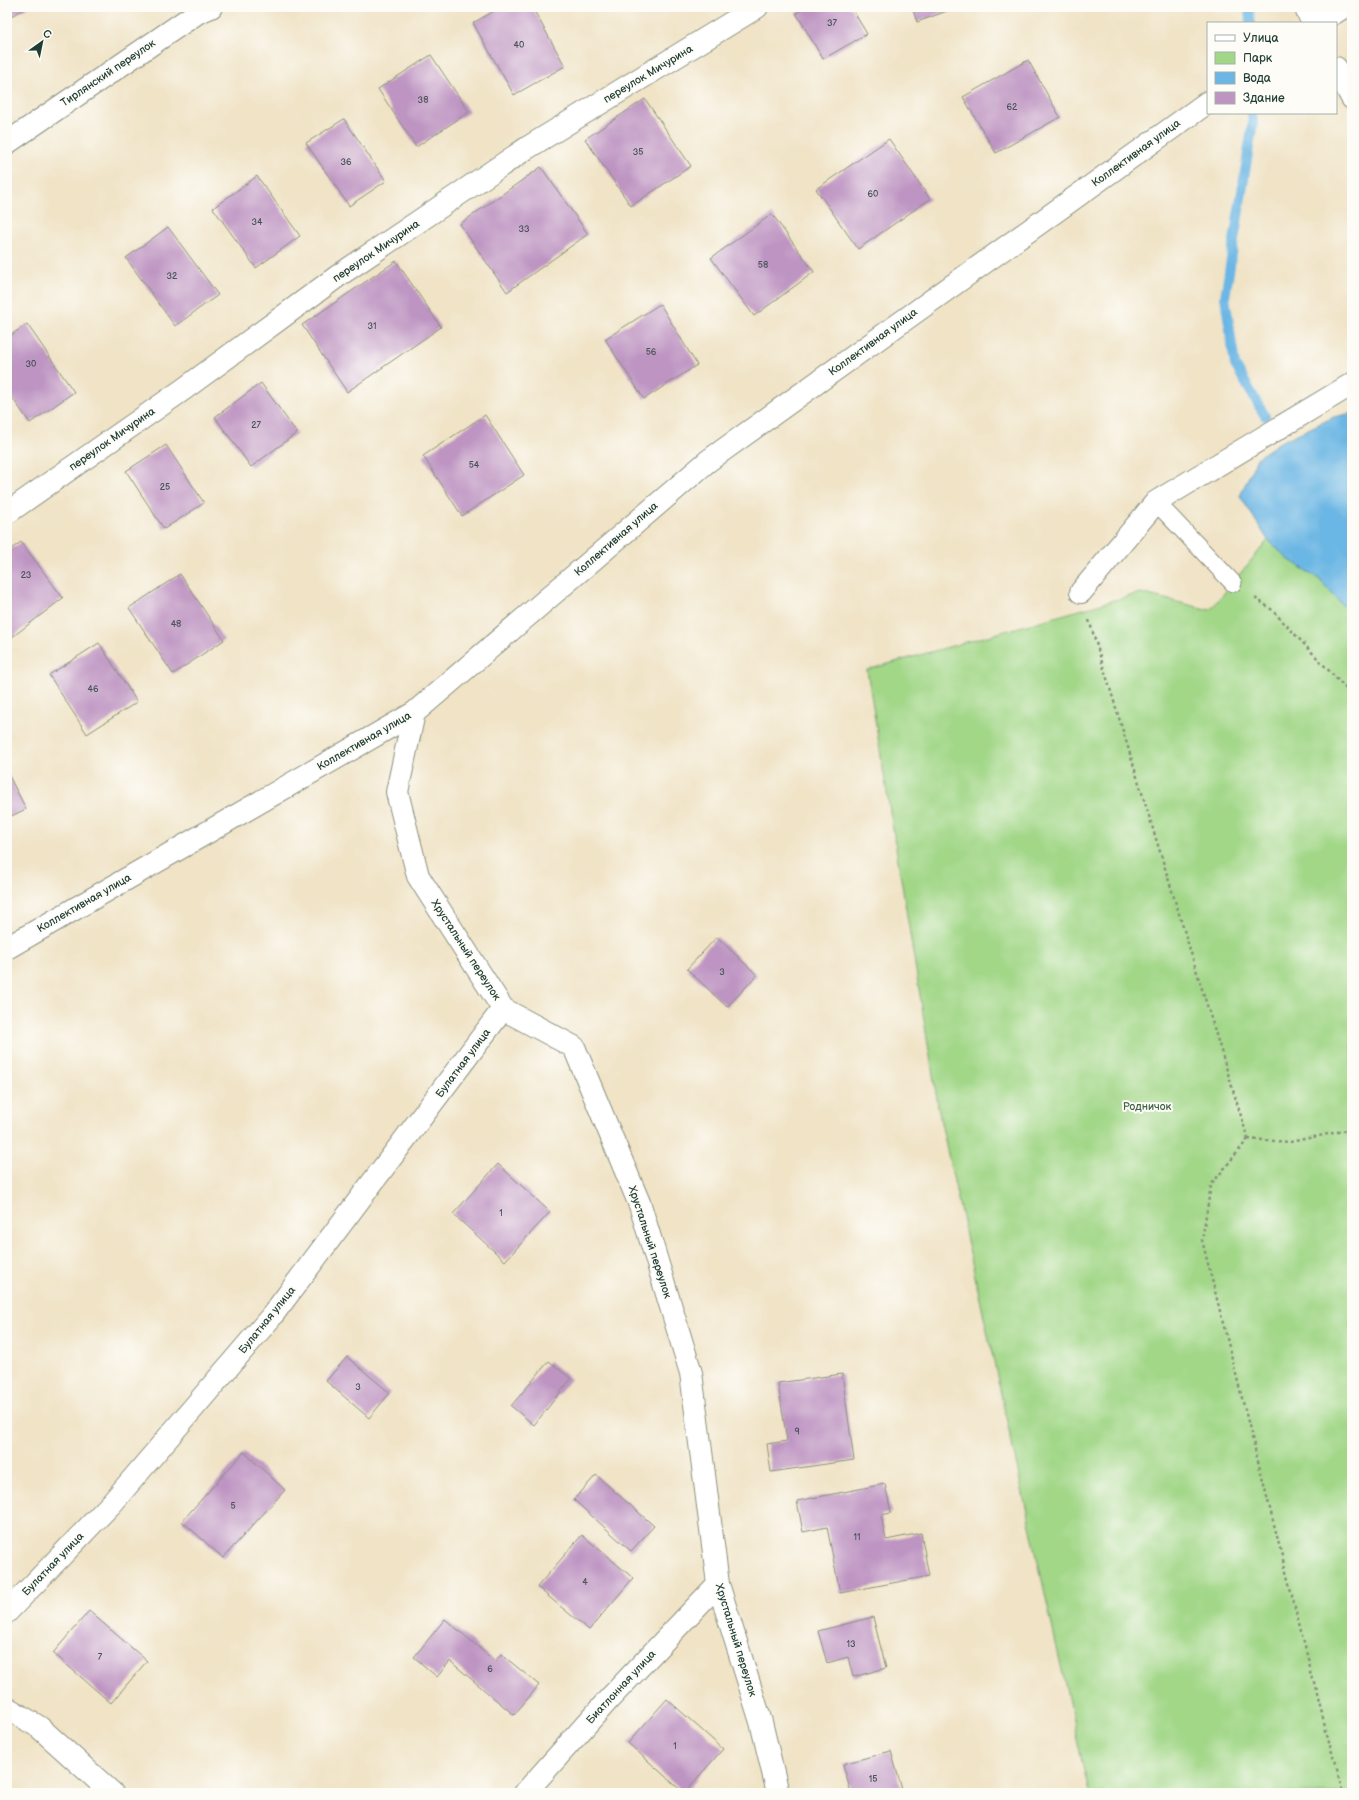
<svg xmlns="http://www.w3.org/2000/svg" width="1359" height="1800" viewBox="0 0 1359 1800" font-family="'Balsamiq Sans',sans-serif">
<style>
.green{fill:#a2d788;stroke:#608a5e}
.water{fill:#6bb6e4;stroke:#457a8c}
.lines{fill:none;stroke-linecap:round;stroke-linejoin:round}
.stream{stroke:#6bb6e4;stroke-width:10}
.building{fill:#be94c2}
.lane-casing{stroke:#88907d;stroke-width:19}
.street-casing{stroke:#88907d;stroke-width:24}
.path{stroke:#88907d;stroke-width:2.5;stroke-dasharray:3 3;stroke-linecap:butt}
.lane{stroke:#fff;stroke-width:17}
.street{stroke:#fff;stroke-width:22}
.labels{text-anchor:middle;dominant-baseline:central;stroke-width:4;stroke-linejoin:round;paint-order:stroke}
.number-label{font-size:9px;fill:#475358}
.street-label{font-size:11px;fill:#1f3d34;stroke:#fdfcf7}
.park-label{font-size:11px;fill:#406449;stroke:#fdfcf7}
</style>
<rect width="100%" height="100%" fill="#fdfcf7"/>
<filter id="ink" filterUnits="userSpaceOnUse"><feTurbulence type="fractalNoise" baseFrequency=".025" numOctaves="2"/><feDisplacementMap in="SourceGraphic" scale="8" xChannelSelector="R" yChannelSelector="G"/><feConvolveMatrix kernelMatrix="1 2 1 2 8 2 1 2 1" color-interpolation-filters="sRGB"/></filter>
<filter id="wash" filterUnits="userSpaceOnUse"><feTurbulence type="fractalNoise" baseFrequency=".012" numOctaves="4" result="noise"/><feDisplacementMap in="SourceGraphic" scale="16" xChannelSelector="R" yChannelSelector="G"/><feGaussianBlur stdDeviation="0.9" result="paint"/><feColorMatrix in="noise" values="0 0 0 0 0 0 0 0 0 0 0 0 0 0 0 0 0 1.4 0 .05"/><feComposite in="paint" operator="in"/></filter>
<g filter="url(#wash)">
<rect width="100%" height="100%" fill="#f0e3c6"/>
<path class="green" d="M 1268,540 L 1288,559 L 1319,579 L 1352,616 L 1352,1793 L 1089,1793 L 940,1118 L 867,670 L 1140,593 L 1210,610 Z"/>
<path class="water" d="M 1352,413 L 1352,616 L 1319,579 L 1288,559 L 1268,540 L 1240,496 L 1257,458 L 1280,442 L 1334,417 Z"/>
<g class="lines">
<path class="stream" d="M 1249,7 L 1250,23
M 1252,113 L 1253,122 L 1225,297 L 1235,365 L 1265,416"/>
</g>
<g id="blocks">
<path class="building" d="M 7,7 L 29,7 L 7,18 Z
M 501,7 L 532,7 L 565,66 L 514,95 L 473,23 Z
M 806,7 L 851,7 L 867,34 L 823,59 L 796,13 Z
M 912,7 L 958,7 L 917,22 Z
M 431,55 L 469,112 L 416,147 L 378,89 Z
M 1028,60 L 1060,117 L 996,153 L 963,97 Z
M 645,99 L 691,166 L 631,206 L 585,139 Z
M 344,119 L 386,181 L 349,206 L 306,143 Z
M 889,139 L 930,199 L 858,249 L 816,189 Z
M 541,167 L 588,234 L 507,292 L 460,224 Z
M 257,176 L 300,236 L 256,268 L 213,208 Z
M 772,214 L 814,272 L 754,316 L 711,258 Z
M 168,227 L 218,295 L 175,326 L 126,258 Z
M 396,261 L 441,327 L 347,392 L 302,325 Z
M 660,304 L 697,365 L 644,399 L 605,339 Z
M 27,324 L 74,392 L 30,423 L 7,390 L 7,338 Z
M 261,383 L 297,433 L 251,467 L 215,417 Z
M 485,415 L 524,475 L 462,516 L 423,456 Z
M 166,445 L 204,503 L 164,529 L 126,471 Z
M 21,542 L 63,598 L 7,641 L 7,552 Z
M 180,574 L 224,640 L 173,674 L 129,608 Z
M 99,643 L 137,702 L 87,734 L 49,675 Z
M 7,772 L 26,809 L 7,818 Z
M 717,937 L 757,975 L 727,1007 L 687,969 Z
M 498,1164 L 550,1212 L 505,1261 L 453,1214 Z
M 347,1357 L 390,1393 L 369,1418 L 326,1381 Z
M 549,1361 L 571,1379 L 534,1425 L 511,1406 Z
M 842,1374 L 854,1460 L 771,1472 L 767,1444 L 787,1441 L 778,1383 Z
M 244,1452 L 285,1490 L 223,1558 L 182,1521 Z
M 596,1475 L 654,1526 L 631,1551 L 574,1500 Z
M 885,1484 L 891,1513 L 881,1515 L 886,1540 L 921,1533 L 929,1576 L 840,1593 L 827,1527 L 803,1532 L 797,1501 Z
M 582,1535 L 633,1578 L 589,1630 L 537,1587 Z
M 89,1611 L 147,1661 L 111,1703 L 53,1653 Z
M 873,1617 L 886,1668 L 853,1677 L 848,1657 L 827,1663 L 818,1631 Z
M 445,1619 L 495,1661 L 501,1654 L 539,1685 L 514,1715 L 450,1661 L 437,1677 L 414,1657 Z
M 667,1699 L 723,1749 L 684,1793 L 628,1743 Z
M 891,1751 L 903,1793 L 851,1793 L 843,1764 Z"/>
</g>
</g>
<g filter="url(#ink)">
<use href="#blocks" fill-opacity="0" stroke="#88907d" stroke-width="1"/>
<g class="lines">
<g class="lane-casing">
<path id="lane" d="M 1156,502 L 1233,583"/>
</g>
<g class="street-casing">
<path id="street" d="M 1305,7 L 1313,23
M 1318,23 L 1344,7
M 1336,68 L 1352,98
M 7,143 L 197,13 L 211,7
M 7,513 L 184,389 L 338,276 L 527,148 L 757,7
M 1081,592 L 1156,502 L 1352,384
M 414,713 L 397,792 L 418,876 L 503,1009 L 574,1047 L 640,1205 L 691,1373 L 718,1584 L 761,1722 L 778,1793
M 7,948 L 414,713 L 708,461 L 1208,102
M 7,1612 L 113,1502 L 271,1317 L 503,1009
M 7,1708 L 39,1727 L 112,1793
M 525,1793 L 609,1699 L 718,1584"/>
</g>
<path class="path" d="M 1255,598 L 1271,609 L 1352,695
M 1089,620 L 1248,1139
M 1248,1139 L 1211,1185 L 1202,1240 L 1342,1793
M 1248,1139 L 1290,1142 L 1352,1129"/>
<use href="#lane" class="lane"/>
<use href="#street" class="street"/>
</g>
</g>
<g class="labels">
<g class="number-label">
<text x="832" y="23">37</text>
<text x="519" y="45">40</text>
<text x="423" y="100">38</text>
<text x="1012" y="107">62</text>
<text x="638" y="152">35</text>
<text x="346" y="162">36</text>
<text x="873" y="194">60</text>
<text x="257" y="222">34</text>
<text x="524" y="229">33</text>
<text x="763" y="265">58</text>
<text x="172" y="276">32</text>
<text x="372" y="326">31</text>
<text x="651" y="352">56</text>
<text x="31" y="364">30</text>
<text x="256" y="425">27</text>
<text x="474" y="465">54</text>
<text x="165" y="487">25</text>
<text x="26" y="575">23</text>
<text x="176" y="624">48</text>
<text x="93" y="689">46</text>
<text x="722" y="972">3</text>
<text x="501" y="1213">1</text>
<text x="358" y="1387">3</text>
<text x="797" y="1431">9</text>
<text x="233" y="1506">5</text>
<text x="857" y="1537">11</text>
<text x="585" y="1582">4</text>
<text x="851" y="1644">13</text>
<text x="100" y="1657">7</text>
<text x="490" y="1669">6</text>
<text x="675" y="1746">1</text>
<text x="873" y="1779">15</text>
</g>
<g class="street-label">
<text transform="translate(108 73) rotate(-34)">Тирлянский переулок</text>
<text transform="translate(648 74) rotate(-31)">переулок Мичурина</text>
<text transform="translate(1136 153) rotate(-36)">Коллективная улица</text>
<text transform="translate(376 251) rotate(-34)">переулок Мичурина</text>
<text transform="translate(873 342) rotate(-36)">Коллективная улица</text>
<text transform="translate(112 439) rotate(-35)">переулок Мичурина</text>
<text transform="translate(616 539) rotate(-41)">Коллективная улица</text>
<text transform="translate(364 741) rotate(-30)">Коллективная улица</text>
<text transform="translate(84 903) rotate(-30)">Коллективная улица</text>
<text transform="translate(466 950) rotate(57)">Хрустальный переулок</text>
<text transform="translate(463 1063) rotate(-53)">Булатная улица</text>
<text transform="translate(650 1242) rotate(72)">Хрустальный переулок</text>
<text transform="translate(267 1320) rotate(-51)">Булатная улица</text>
<text transform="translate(53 1564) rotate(-46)">Булатная улица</text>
<text transform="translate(736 1640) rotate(73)">Хрустальный переулок</text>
<text transform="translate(621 1687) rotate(-47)">Биатлонная улица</text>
</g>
<g class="park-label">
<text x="1147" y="1106">Родничок</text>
</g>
</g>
<rect width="1359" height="1800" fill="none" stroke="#fdfcf7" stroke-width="24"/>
<rect x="1207" y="22" width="130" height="92" fill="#fdfcf7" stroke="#a4b0a9"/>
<rect x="1215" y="35" width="20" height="6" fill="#ffffff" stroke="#a4b0a9"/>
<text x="1243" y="42" font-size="12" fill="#1f3d34">Улица</text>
<rect x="1215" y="52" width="20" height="12" fill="#a2d788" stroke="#a4b0a9"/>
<text x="1243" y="62" font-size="12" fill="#1f3d34">Парк</text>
<rect x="1215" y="72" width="20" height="12" fill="#6bb6e4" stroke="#a4b0a9"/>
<text x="1243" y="82" font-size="12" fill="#1f3d34">Вода</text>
<rect x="1215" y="92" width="20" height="12" fill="#be94c2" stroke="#a4b0a9"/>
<text x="1243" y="102" font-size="12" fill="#1f3d34">Здание</text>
<g transform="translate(42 42) rotate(33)" stroke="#fdfcf7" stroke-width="3" paint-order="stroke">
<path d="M0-3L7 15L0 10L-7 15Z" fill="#1f3d34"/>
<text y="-6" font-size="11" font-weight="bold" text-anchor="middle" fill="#1f3d34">С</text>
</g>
</svg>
